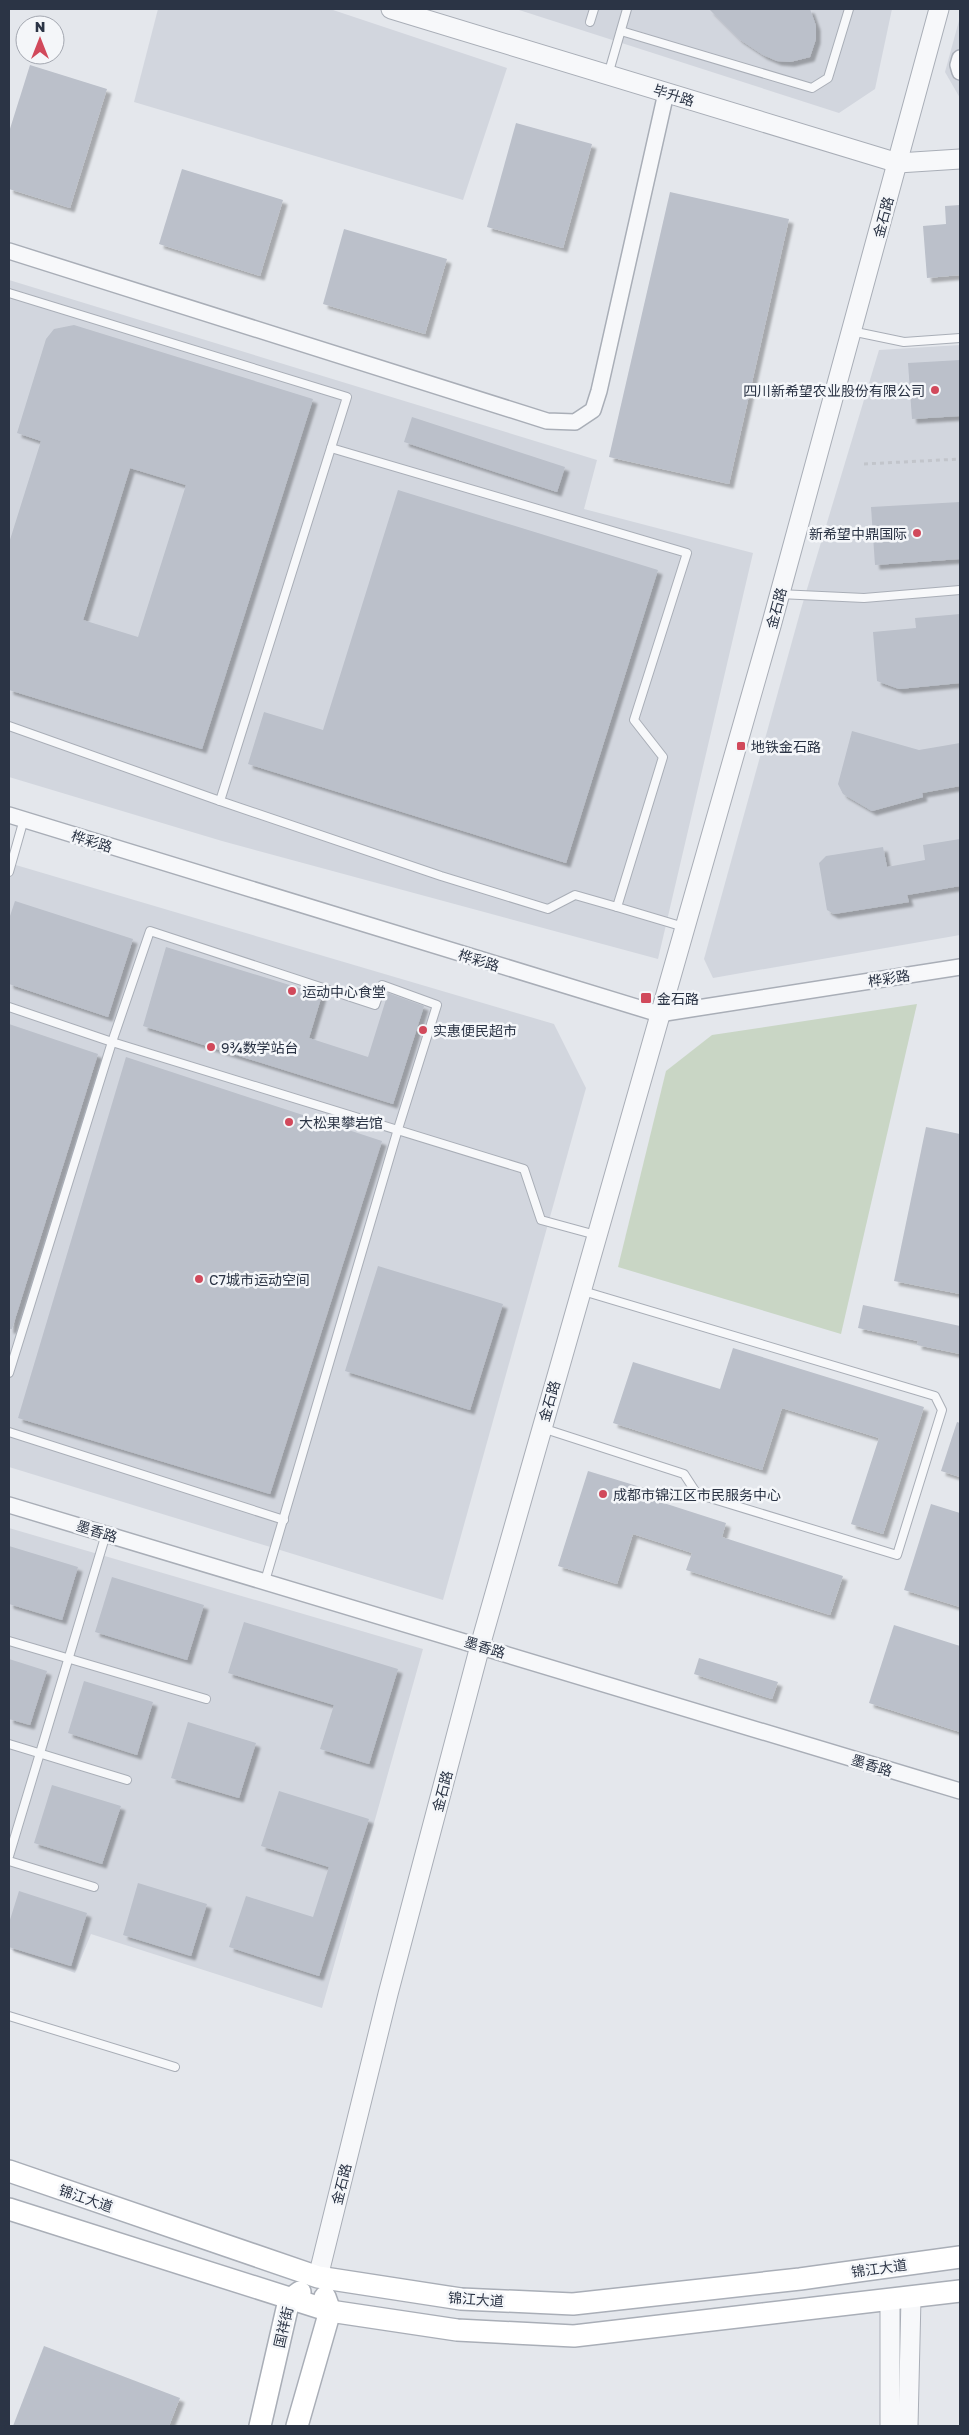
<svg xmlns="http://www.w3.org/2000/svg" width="969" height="2435" viewBox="0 0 969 2435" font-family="'Golos Text','Noto Sans SC',sans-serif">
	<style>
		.built { fill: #d2d6de }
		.green { fill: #c9d6c5 }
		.building { fill: #bbc0ca; fill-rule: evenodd; filter: url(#shadow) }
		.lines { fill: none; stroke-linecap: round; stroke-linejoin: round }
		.service-casing { stroke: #a9aeb7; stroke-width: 10 }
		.minor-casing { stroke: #a9aeb7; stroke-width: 18 }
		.tertiary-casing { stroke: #a9aeb7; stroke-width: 21 }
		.secondary-casing { stroke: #a9aeb7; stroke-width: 24 }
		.path { stroke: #c2c5cb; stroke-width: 3; stroke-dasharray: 4 4; stroke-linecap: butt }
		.service { stroke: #f7f8fa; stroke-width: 8 }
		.minor { stroke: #f7f8fa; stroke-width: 15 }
		.tertiary { stroke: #f7f8fa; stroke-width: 19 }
		.secondary { stroke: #fff; stroke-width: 21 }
		.poi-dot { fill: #d1495b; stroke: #f4f6f9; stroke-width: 2 }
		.labels { text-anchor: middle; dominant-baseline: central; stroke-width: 5; stroke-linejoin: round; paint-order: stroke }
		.street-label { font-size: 14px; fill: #2b3445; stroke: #f4f6f9 }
		.poi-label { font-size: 14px; fill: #2b3445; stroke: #f4f6f9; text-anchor: start }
	</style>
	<defs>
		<filter id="shadow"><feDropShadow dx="4.5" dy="4.5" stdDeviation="1" flood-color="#0004"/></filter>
	</defs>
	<rect width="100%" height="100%" fill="#e4e7ec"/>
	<g class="built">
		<polygon points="158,9 330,9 507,68 463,200 134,102"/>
		<polygon points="516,9 892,9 875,89 839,113"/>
		<polygon points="960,17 960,98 945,72"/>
		<polygon points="9,280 597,460 584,509 753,553 658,959 222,841 9,777"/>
		<polygon points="960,345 960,935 713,978 704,959 801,609 879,350"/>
		<polygon points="9,863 554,1024 586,1088 443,1600 9,1467"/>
		<polygon points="9,1528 423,1649 322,2008 91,1934 75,1973 9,1949"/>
	</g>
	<polygon class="green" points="917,1004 841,1334 618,1267 666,1071 712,1035"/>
	<g class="building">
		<polygon points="709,9 810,9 816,26 816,39 810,57 790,62 777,61 763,55 739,39"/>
		<polygon points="30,65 107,89 70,208 9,189 9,132"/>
		<polygon points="516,123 592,144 563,248 487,227"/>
		<polygon points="182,169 283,200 260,276 159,244"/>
		<polygon points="670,192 789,219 729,484 609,457"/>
		<polygon points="960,205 960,275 927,278 923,226 946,224 945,206"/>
		<polygon points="344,229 447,259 425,334 323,304"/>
		<path d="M74 325 313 399 202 749 9 690V543L41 441 17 433 46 339 54 329ZM130 468 186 485 138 637 83 620Z"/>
		<polygon points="960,360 960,416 912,419 908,363"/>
		<polygon points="412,417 565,467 557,492 404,442"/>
		<polygon points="398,490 658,570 566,863 248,764 264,712 323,730"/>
		<polygon points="960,502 960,559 875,565 871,507"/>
		<polygon points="960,614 960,683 899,689 877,681 873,632 916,628 915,618"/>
		<polygon points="852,731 919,750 960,743 960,786 922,793 923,797 872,811 843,794 838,784"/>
		<polygon points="960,839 960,886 907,895 909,902 834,914 827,910 819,863 826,856 883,847 887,867 925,860 923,845"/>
		<polygon points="15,901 133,939 108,1017 9,984 9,919"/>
		<polygon points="166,947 322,995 309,1038 368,1057 388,993 424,1006 393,1104 143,1026"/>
		<polygon points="9,1024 98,1054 12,1329 9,1329"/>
		<polygon points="126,1057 382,1141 270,1494 18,1418"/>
		<polygon points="926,1127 960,1134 960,1294 894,1281"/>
		<polygon points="378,1266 503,1304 470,1410 345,1371"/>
		<polygon points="863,1305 960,1326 960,1354 917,1345 918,1341 858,1328"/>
		<polygon points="733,1348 924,1407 883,1534 851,1524 879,1438 782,1408 762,1470 613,1423 633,1362 720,1389"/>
		<polygon points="957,1422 960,1423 960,1477 941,1471"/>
		<polygon points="588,1471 647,1489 645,1497 726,1523 722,1537 843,1576 830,1615 686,1570 692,1553 633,1534 617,1584 558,1566"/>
		<polygon points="931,1504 960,1513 960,1607 904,1590"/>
		<polygon points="9,1546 78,1567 62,1620 9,1604"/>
		<polygon points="112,1577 204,1605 187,1660 95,1632"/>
		<polygon points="244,1622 398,1669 369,1764 320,1749 334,1705 228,1673"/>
		<polygon points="894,1625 960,1646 960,1732 869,1703"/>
		<polygon points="699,1658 778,1682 772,1699 694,1674"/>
		<polygon points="9,1659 47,1671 30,1725 9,1719"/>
		<polygon points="84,1681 153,1702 137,1755 68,1733"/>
		<polygon points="188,1722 256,1743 239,1798 171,1778"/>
		<polygon points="52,1785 121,1806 102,1864 34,1843"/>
		<polygon points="279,1791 369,1819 319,1976 229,1947 246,1896 313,1917 329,1867 261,1846"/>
		<polygon points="138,1883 207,1904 191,1956 123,1935"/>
		<polygon points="19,1891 87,1913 71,1966 9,1947 9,1923"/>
		<polygon points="44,2346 180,2398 169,2426 13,2426"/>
	</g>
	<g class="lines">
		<g class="service-casing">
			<g id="service">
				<polyline points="590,22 594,9"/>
				<polyline points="621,31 812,88 828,78 849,9"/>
				<polyline points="608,75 627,9"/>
				<polyline points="9,293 347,397 220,801 9,726"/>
				<polyline points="851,331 904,342 960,338"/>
				<polyline points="779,594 864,598 960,590"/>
				<polyline points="220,801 441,876 548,909 575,895 617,907 663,757 634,720 687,553 331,448"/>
				<polyline points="9,872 24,819"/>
				<polyline points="617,907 684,927"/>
				<polyline points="9,1007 112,1042 524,1169 541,1220 596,1235"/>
				<polyline points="9,1373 112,1042 150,931 375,1005 382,985 437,1005 398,1129 265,1581"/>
				<polyline points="542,1428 684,1474 697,1494 897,1555 942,1410 935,1396 583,1291"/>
				<polyline points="9,1432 284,1520"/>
				<polyline points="9,1641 206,1699"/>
				<polyline points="9,1744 127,1780"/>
				<polyline points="9,1856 106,1534"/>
				<polyline points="9,1861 94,1887"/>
				<polyline points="9,2016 175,2067"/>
			</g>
		</g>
		<g class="minor-casing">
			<g id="minor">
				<polyline points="960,58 958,65 960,72"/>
				<polyline points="9,251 547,421 575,422 593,410 599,391 666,93"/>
				<polyline points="9,815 659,1014 960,967"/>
				<polyline points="9,1505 960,1791"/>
			</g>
		</g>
		<g class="tertiary-casing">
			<g id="tertiary">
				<polyline points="391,9 898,163 960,159"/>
				<polyline points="318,2277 388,1994 480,1646 771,626 939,9"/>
				<polyline points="890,2426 890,2300"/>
				<polyline points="908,2426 911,2298"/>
			</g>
		</g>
		<g class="secondary-casing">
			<g id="secondary">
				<polyline points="9,2171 318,2277 461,2299 573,2304 800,2279 960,2257"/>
				<polyline points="9,2209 330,2311 457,2330 574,2336 960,2291"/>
				<polyline points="260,2426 289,2300 300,2292"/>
				<polyline points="297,2426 330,2311 325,2297"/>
			</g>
		</g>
		<polyline class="path" points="864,464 960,459"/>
		<use href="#service" class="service"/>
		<use href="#minor" class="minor"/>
		<use href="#tertiary" class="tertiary"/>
		<use href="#secondary" class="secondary"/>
	</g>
	<g class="poi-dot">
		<circle cx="935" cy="390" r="5"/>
		<circle cx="917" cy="533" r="5"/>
		<rect x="736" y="741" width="10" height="10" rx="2.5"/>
		<circle cx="292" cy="991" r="5"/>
		<rect x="640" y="992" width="12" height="12" rx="2.5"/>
		<circle cx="423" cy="1030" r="5"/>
		<circle cx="211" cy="1047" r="5"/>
		<circle cx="289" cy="1122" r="5"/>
		<circle cx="199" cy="1279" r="5"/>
		<circle cx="603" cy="1494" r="5"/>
	</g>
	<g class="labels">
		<g class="street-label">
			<text transform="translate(674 95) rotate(17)">毕升路</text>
			<text transform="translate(883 217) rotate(-75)">金石路</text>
			<text transform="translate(776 608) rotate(-75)">金石路</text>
			<text transform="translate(92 841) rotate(17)">桦彩路</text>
			<text transform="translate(479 960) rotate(17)">桦彩路</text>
			<text transform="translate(889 978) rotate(-9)">桦彩路</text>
			<text transform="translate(549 1401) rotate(-74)">金石路</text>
			<text transform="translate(97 1531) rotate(17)">墨香路</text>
			<text transform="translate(485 1647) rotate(17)">墨香路</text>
			<text transform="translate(872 1765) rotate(17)">墨香路</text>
			<text transform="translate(442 1791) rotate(-75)">金石路</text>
			<text transform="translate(341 2184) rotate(-76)">金石路</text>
			<text transform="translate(86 2198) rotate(19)">锦江大道</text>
			<text transform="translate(879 2268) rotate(-8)">锦江大道</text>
			<text transform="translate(476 2299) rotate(4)">锦江大道</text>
			<text transform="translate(283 2327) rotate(-77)">国祥街</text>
		</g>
		<g class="poi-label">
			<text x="925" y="390" text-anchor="end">四川新希望农业股份有限公司</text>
			<text x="907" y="533" text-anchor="end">新希望中鼎国际</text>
			<text x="751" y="746">地铁金石路</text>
			<text x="302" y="991">运动中心食堂</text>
			<text x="657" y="998">金石路</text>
			<text x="433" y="1030">实惠便民超市</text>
			<text x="221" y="1047">9¾数学站台</text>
			<text x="299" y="1122">大松果攀岩馆</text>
			<text x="209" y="1279">C7城市运动空间</text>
			<text x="613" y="1494">成都市锦江区市民服务中心</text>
		</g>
	</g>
	<rect width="969" height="2435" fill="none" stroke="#2b3445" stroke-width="20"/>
	<g transform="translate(40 40)"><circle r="24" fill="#f4f6f9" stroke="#a4a8b1"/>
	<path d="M0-4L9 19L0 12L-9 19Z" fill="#d1495b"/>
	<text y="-8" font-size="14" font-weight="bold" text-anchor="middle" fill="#2b3445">N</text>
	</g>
</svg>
